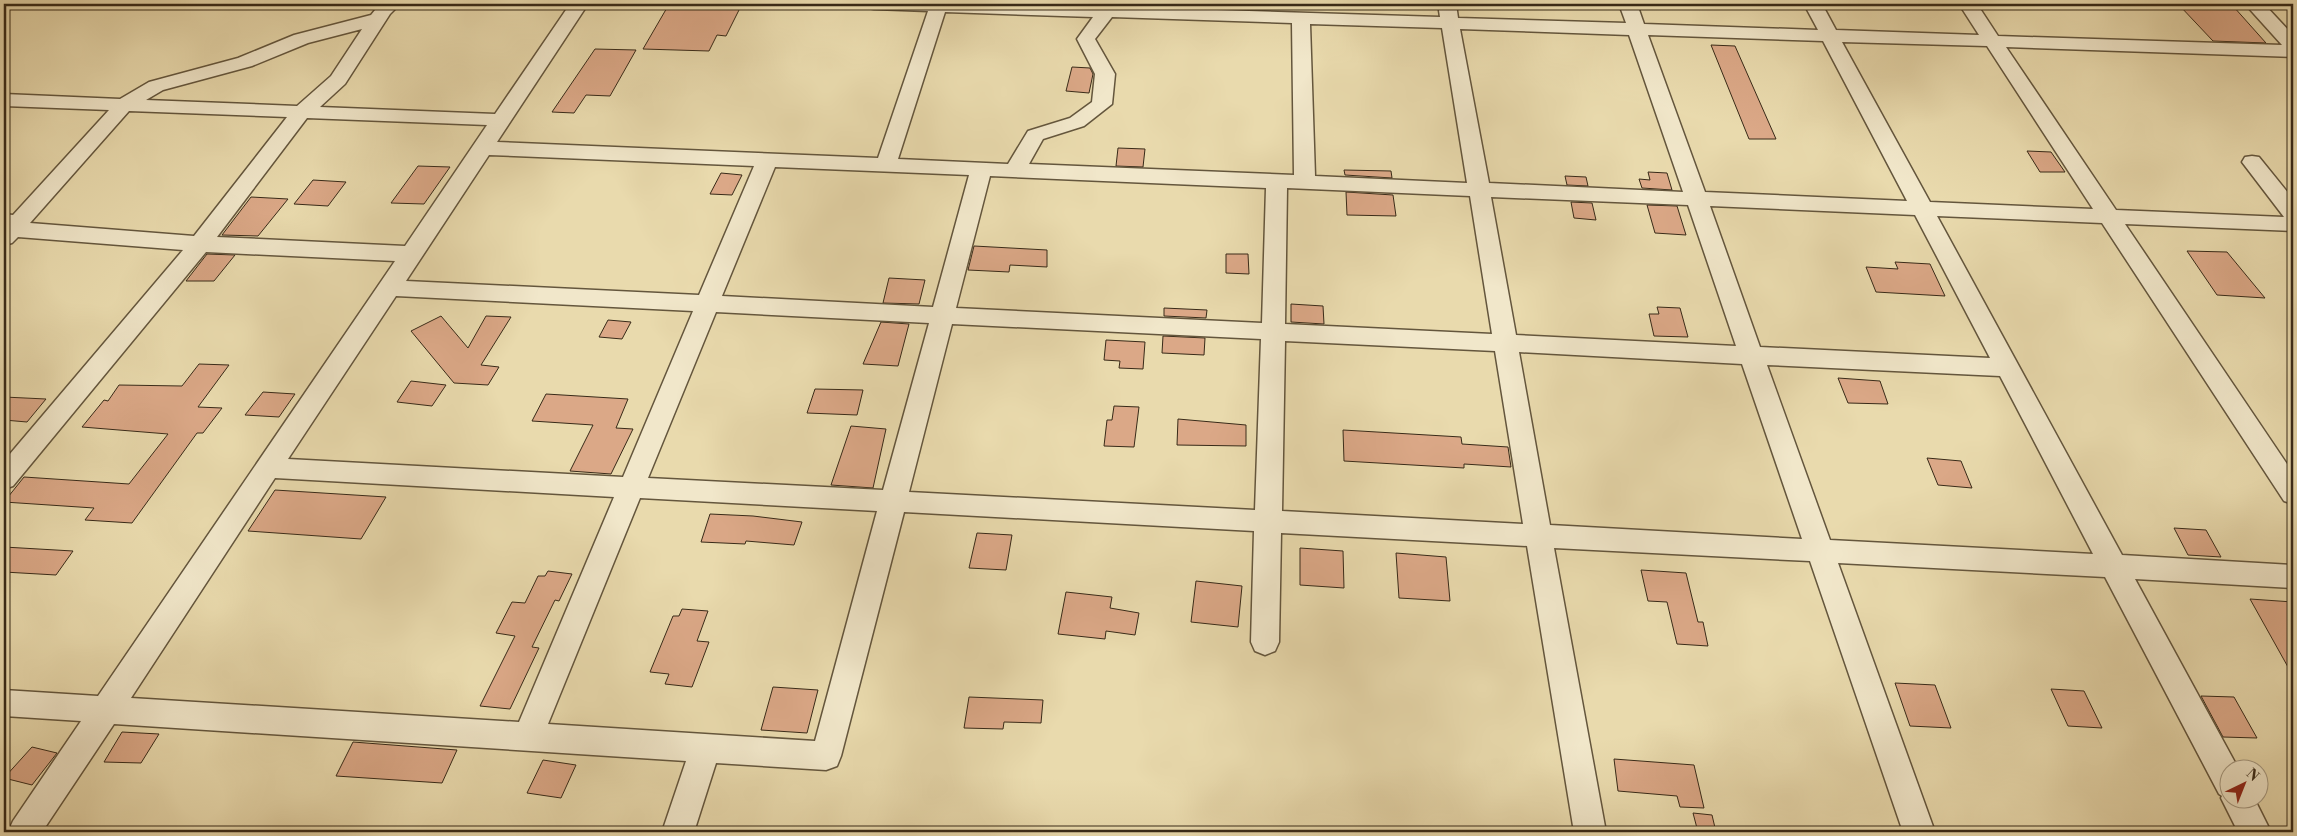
<svg xmlns="http://www.w3.org/2000/svg" width="2297" height="836" viewBox="0 0 2297 836" font-family="'Libre Bodoni',serif">
	<style>
		.building { fill: #dba887; stroke: #382a18 }
		.lines { fill: none; stroke-linecap: round; stroke-linejoin: round }
		.minor-casing { stroke: #64563d; stroke-width: 3 }
		.minor { fill: #f1e7ca; fill-rule: evenodd }
	</style>
	<rect width="100%" height="100%" fill="#e9daad"/>
	<filter id="stains"><feTurbulence type="fractalNoise" baseFrequency=".004" numOctaves="4"/><feColorMatrix values="0 0 0 0 .2 0 0 0 0 .09 0 0 0 0 .02 0 0 0 .5 -.17"/></filter>
	<radialGradient id="worn" r=".72"><stop offset=".6" stop-color="#630" stop-opacity="0"/><stop offset="1" stop-color="#630" stop-opacity=".3"/></radialGradient>
	<g class="building">
		<polygon points="2179,5 2233,6 2266,43 2213,41"/>
		<polygon points="668,6 720,8 740,8 726,36 717,35 709,51 643,49"/>
		<polygon points="1711,45 1735,46 1776,139 1749,139"/>
		<polygon points="595,49 636,50 610,96 586,95 574,113 552,112"/>
		<polygon points="1072,67 1090,68 1093,74 1089,93 1066,91"/>
		<polygon points="1118,148 1145,149 1143,167 1116,166"/>
		<polygon points="2027,151 2051,152 2065,172 2040,172"/>
		<polygon points="418,166 450,167 424,204 391,203"/>
		<polygon points="1344,170 1391,171 1392,178 1345,175"/>
		<polygon points="1648,172 1667,173 1672,190 1642,188 1639,179 1650,180"/>
		<polygon points="721,173 742,175 732,195 710,194"/>
		<polygon points="1565,176 1586,177 1588,186 1567,185"/>
		<polygon points="313,180 346,182 328,206 294,204"/>
		<polygon points="1346,192 1393,195 1396,216 1347,215"/>
		<polygon points="251,197 288,199 258,236 222,235"/>
		<polygon points="1571,202 1592,203 1596,220 1574,218"/>
		<polygon points="1647,205 1677,206 1686,235 1655,233"/>
		<polygon points="974,246 1047,250 1047,267 1010,265 1009,272 968,270"/>
		<polygon points="2187,251 2227,252 2265,298 2217,295"/>
		<polygon points="207,254 235,255 214,281 186,281"/>
		<polygon points="1226,254 1248,254 1249,274 1226,273"/>
		<polygon points="1895,262 1930,264 1945,296 1876,292 1866,267 1898,269"/>
		<polygon points="889,278 925,280 919,304 883,303"/>
		<polygon points="1291,304 1323,306 1324,324 1291,322"/>
		<polygon points="1657,307 1680,308 1688,337 1654,336 1649,314 1659,314"/>
		<polygon points="1164,308 1207,310 1206,318 1164,316"/>
		<polygon points="441,316 468,348 486,316 511,317 481,365 499,367 488,385 454,383 411,331"/>
		<polygon points="608,320 631,322 622,339 599,337"/>
		<polygon points="881,322 909,324 898,366 863,364"/>
		<polygon points="1163,336 1205,338 1204,355 1162,353"/>
		<polygon points="1106,340 1145,342 1143,369 1119,368 1120,361 1104,360"/>
		<polygon points="199,364 229,365 198,407 222,408 203,433 197,433 132,523 85,520 94,508 4,502 24,477 129,484 168,434 82,427 104,400 108,401 119,385 182,386"/>
		<polygon points="1838,378 1880,381 1888,404 1848,403"/>
		<polygon points="411,381 446,385 432,406 397,402"/>
		<polygon points="815,389 863,390 857,415 807,413"/>
		<polygon points="263,392 295,394 279,417 245,415"/>
		<polygon points="546,394 628,399 616,428 633,429 611,474 570,471 593,425 532,421"/>
		<polygon points="4,397 46,399 27,422 4,420"/>
		<polygon points="1114,406 1139,407 1134,447 1104,446 1107,420 1112,420"/>
		<polygon points="1178,419 1246,425 1246,446 1177,445"/>
		<polygon points="851,426 886,429 873,488 831,485"/>
		<polygon points="1343,430 1461,437 1462,444 1508,447 1511,467 1464,464 1464,468 1344,461"/>
		<polygon points="1927,458 1961,461 1972,488 1938,485"/>
		<polygon points="275,490 386,497 361,539 248,531"/>
		<polygon points="710,514 753,516 802,522 794,545 746,541 745,544 701,542"/>
		<polygon points="2174,528 2206,530 2221,557 2188,555"/>
		<polygon points="977,533 1012,535 1006,570 969,568"/>
		<polygon points="4,547 73,551 56,575 4,572"/>
		<polygon points="1300,548 1343,551 1344,588 1300,585"/>
		<polygon points="1396,553 1446,557 1450,601 1399,598"/>
		<polygon points="1641,570 1686,573 1698,622 1703,622 1708,646 1677,644 1667,602 1648,601"/>
		<polygon points="548,571 572,574 559,601 555,600 532,647 539,648 510,709 480,706 515,636 496,633 512,602 525,603 538,576 545,576"/>
		<polygon points="1196,581 1242,586 1238,627 1191,622"/>
		<polygon points="1066,592 1112,597 1110,608 1139,613 1135,635 1106,631 1105,639 1058,634"/>
		<polygon points="2250,599 2293,602 2293,676"/>
		<polygon points="682,609 708,611 697,641 709,642 692,687 665,684 669,674 650,672 673,616 679,616"/>
		<polygon points="1895,683 1935,685 1951,728 1910,726"/>
		<polygon points="773,687 818,690 807,733 761,730"/>
		<polygon points="2051,689 2084,691 2102,728 2068,726"/>
		<polygon points="2201,696 2234,697 2257,738 2223,737"/>
		<polygon points="969,697 1043,700 1041,723 1004,722 1003,729 964,728"/>
		<polygon points="122,732 159,734 141,763 104,762"/>
		<polygon points="353,742 457,750 442,783 336,776"/>
		<polygon points="32,747 57,753 32,785 4,778"/>
		<polygon points="1614,759 1694,765 1704,808 1680,807 1677,796 1618,791"/>
		<polygon points="543,760 576,765 561,798 527,793"/>
		<polygon points="1693,813 1712,815 1716,832 1698,832"/>
	</g>
	<g class="lines">
		<g class="minor-casing">
			<path id="minor" d="M380 4H400L390 14 345 84 320 107 495 114 570 4H588L497 142 878 158 928 11 874 9 868 8 865 4H1030L1102 6 1105 4H1125L1123 7 1440 17 1438 4H1456L1458 18 1626 23 1619 4H1637L1644 24 1818 30 1804 4H1822L1836 30 1979 35 1959 4H1977L1998 36 2282 45 2245 4H2264L2293 35V57L2006 47 2116 210 2284 217 2242 162 2245 157 2252 156 2259 157 2293 199V231L2125 224 2293 473V504L2284 501 2102 223 1937 216 2122 555 2293 565V588L2135 579 2238 768H2230V798H2254L2271 832H2238L2221 798 2222 796 2219 794 2105 577 1838 563 1935 832H1903L1810 561 1554 548 1606 832H1574L1527 546 1281 533 1279 642 1275 651 1265 655 1255 651 1251 642 1254 531 904 512 841 756 837 766 826 770 716 763 694 832H662L686 761 114 724 42 832H8L13 821 81 721 4 716V690L98 696 395 261 206 252 13 486 4 489V461L183 250 18 237 12 243 4 245V214L13 215 109 110 4 106V94L120 99 149 82 238 58 294 35 371 15ZM945 12 1093 17 1077 39 1095 74 1092 102 1070 118 1028 131 1008 164 898 159ZM1112 17 1292 23 1294 175 1029 164 1043 139 1084 126 1112 104 1115 74 1095 39ZM1310 24 1442 28 1467 183 1315 176ZM362 29 331 76 297 106 146 100 163 90 252 66 308 43ZM1460 29 1629 35 1683 192 1489 183ZM1648 35 1823 41 1907 201 1705 192ZM1842 42 1987 46 2093 209 1930 202ZM129 111 287 117 194 236 30 223ZM307 118 487 125 405 246 217 237ZM489 155 754 166 699 295 406 281ZM775 167 969 175 933 307 722 296ZM990 176 1266 188 1262 323 956 308ZM1287 188 1470 196 1492 334 1285 324ZM1491 197 1688 205 1736 346 1516 335ZM1710 206 1915 215 1990 358 1760 347ZM396 296 693 311 623 477 288 459ZM716 312 929 323 883 490 648 478ZM952 324 1261 339 1255 510 909 492ZM1285 341 1495 351 1523 524 1282 511ZM1519 352 1742 364 1802 539 1550 525ZM1767 365 2000 376 2093 554 1830 540ZM275 478 614 497 519 722 131 698ZM640 498 877 511 815 741 548 724Z"/>
		</g>
		<use href="#minor" class="minor"/>
	</g>
	<rect width="2297" height="836" fill="none" stroke="#e9daad" stroke-width="20"/>
	<rect x="5" y="5" width="2287" height="826" fill="none" stroke="#382a18" stroke-width="2.5"/>
	<rect x="10" y="10" width="2277" height="816" fill="none" stroke="#382a18"/>
	<g transform="translate(2244 784) rotate(43)"><circle r="24" fill="#f1e7ca" stroke="#a79b83"/>
	<path d="M0-4L9 19L0 12L-9 19Z" fill="#8f2418"/>
	<text y="-8" font-size="14" font-weight="bold" text-anchor="middle" fill="#382a18">N</text>
	</g>
	<rect width="100%" height="100%" filter="url(#stains)"/>
	<rect width="100%" height="100%" fill="url(#worn)"/>
</svg>
